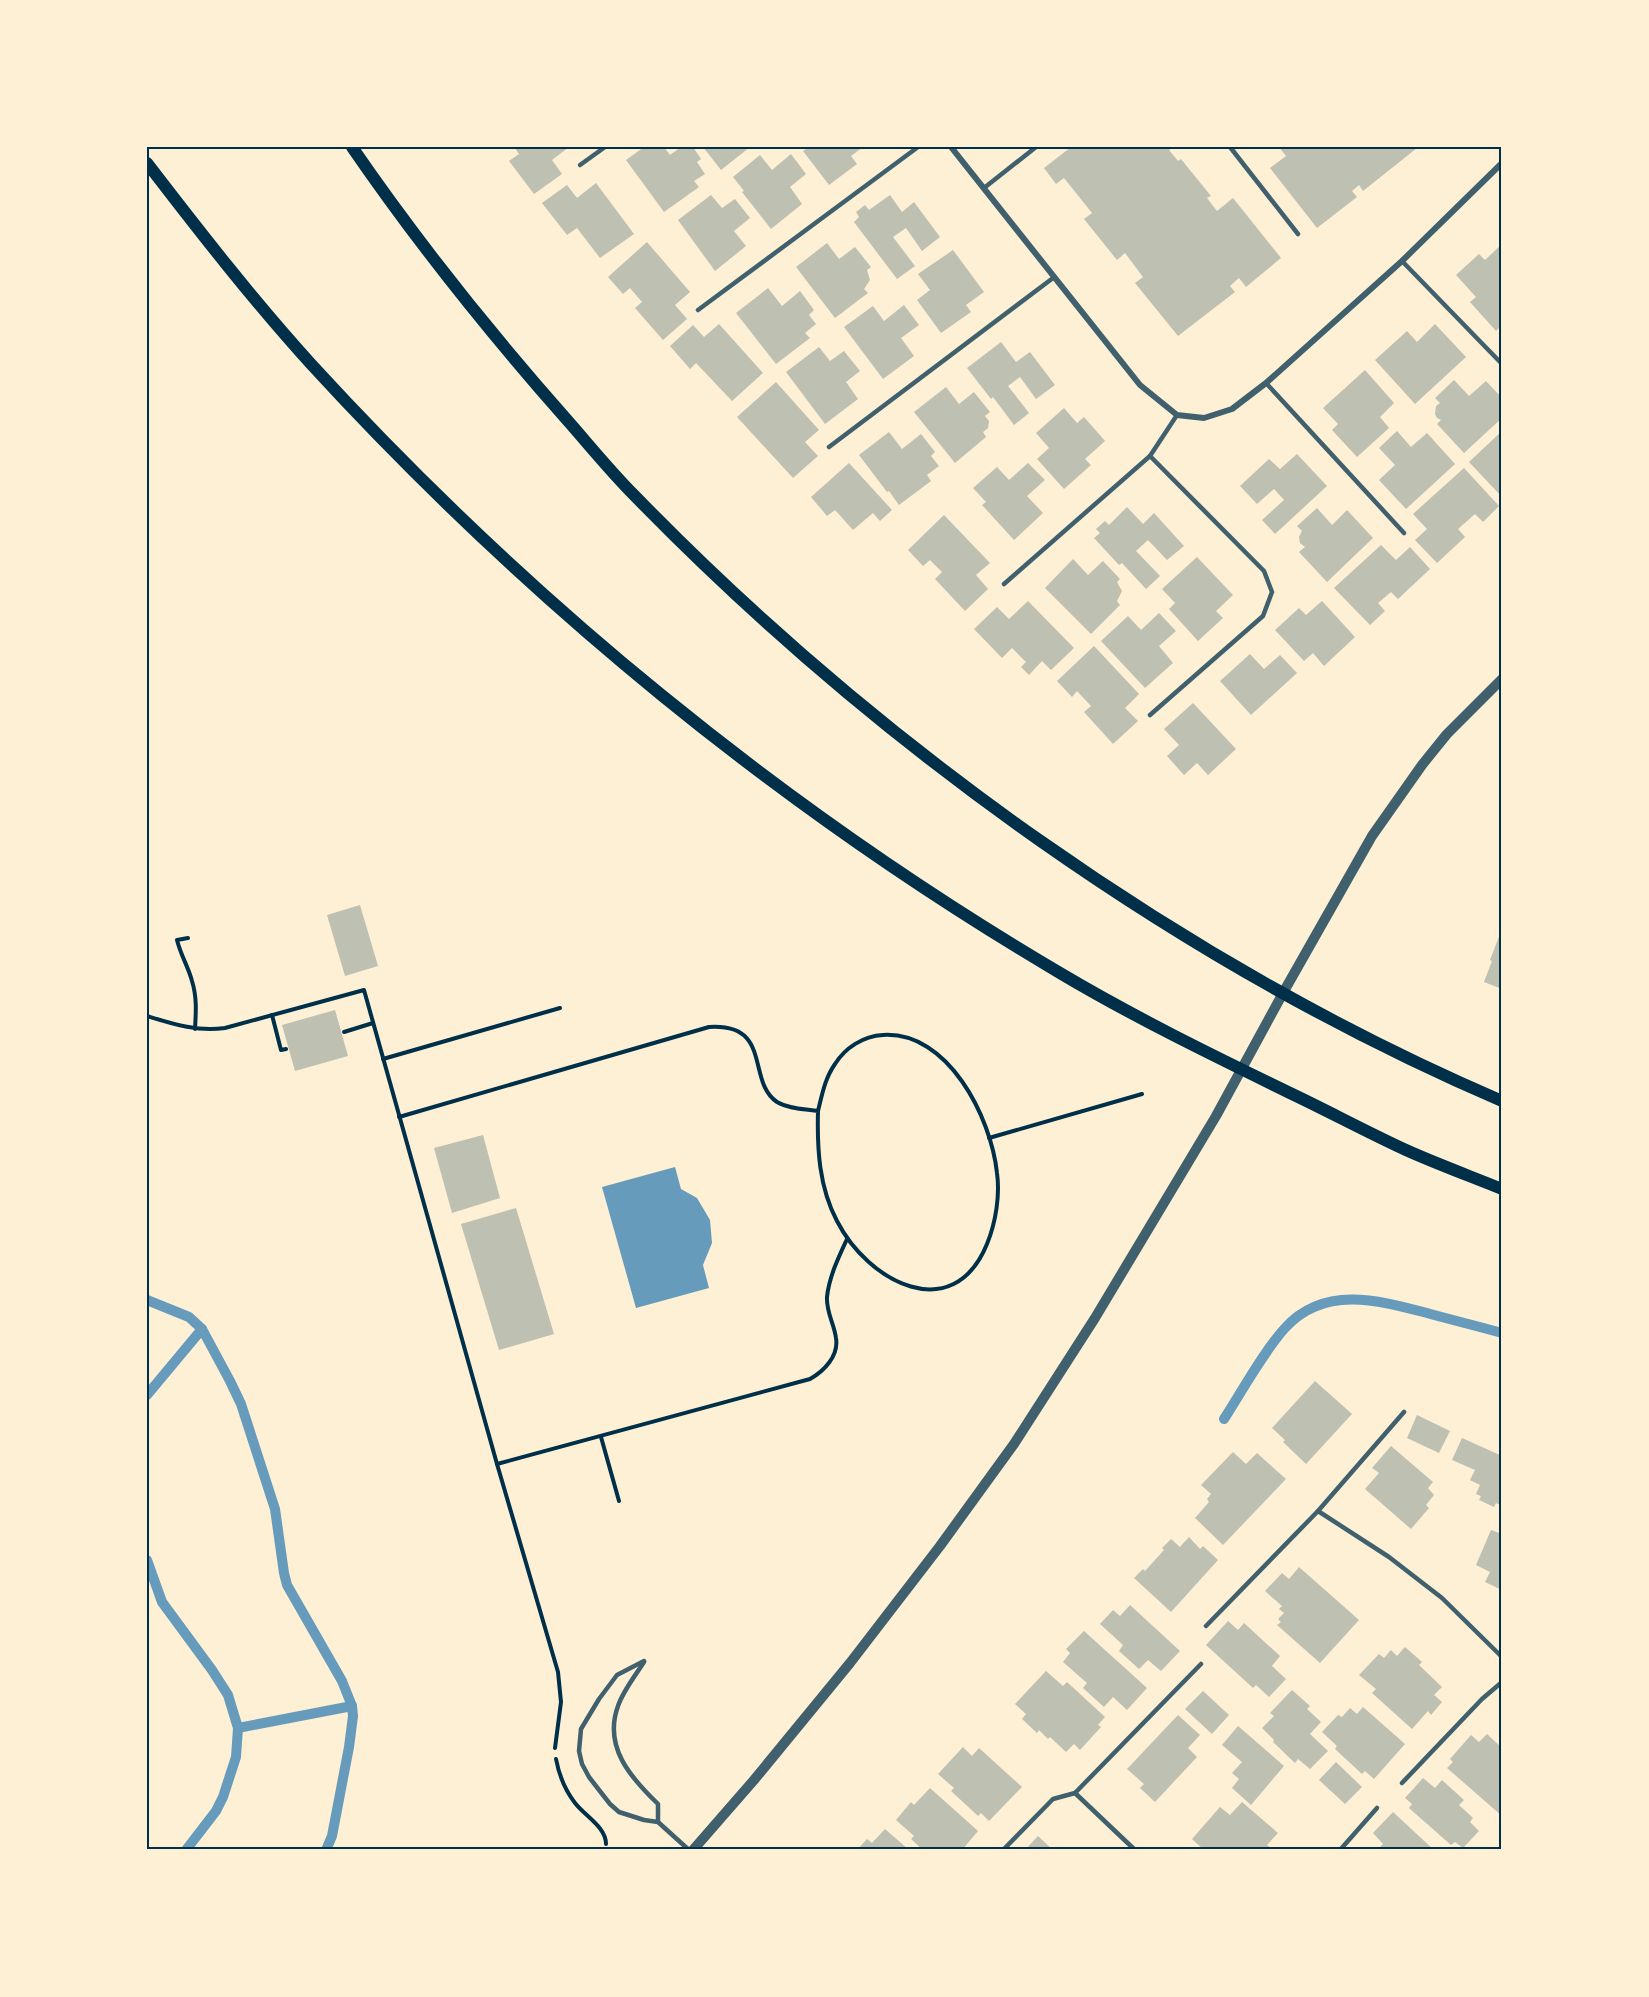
<svg xmlns="http://www.w3.org/2000/svg" width="1649" height="1997" viewBox="0 0 1649 1997" font-family="'Public Sans',sans-serif">
	<style>
		.water { fill: #669bbc }
		.lines { fill: none; stroke-linecap: round; stroke-linejoin: round }
		.stream { stroke: #669bbc; stroke-width: 10 }
		.building { fill: #bec0b2 }
		.path { stroke: #003049; stroke-width: 4 }
		.service { stroke: #3f606c; stroke-width: 4.5 }
		.minor { stroke: #3f606c; stroke-width: 6 }
		.tertiary { stroke: #3f606c; stroke-width: 10 }
		.secondary { stroke: #003049; stroke-width: 12 }
		.neatline { fill: none; stroke: #003049; stroke-width: 2 }
	</style>
	<rect width="100%" height="100%" fill="#fdf0d5"/>
	<polygon class="water" points="675,1167 681,1189 697,1198 710,1220 712,1243 703,1265 709,1288 636,1308 602,1187"/>
	<g class="lines">
		<g class="stream">
			<polyline points="147,1300 189,1317 202,1329 230,1381 241,1404 275,1509 284,1573 287,1585 342,1681 352,1706 353,1716 349,1747 332,1836 326,1850"/>
			<polyline points="147,1395 202,1329"/>
			<path d="M1224 1419C1242 1391 1264 1351 1285 1328 1324 1285 1378 1300 1427 1313 1452 1320 1477 1326 1502 1333"/>
			<polyline points="147,1560 162,1602 212,1670 228,1695 238,1728 236,1757 223,1797 216,1811 186,1850"/>
			<polyline points="238,1728 352,1706"/>
		</g>
	</g>
	<g class="building">
		<polygon points="514,147 569,147 552,160 562,174 534,194 509,161 519,154"/>
		<polygon points="644,147 664,147 670,155 681,147 693,147 701,159 697,162 705,174 694,181 699,187 664,212 626,160"/>
		<polygon points="703,147 750,147 721,170"/>
		<polygon points="809,147 863,147 851,156 857,164 829,185 803,151"/>
		<polygon points="1071,147 1173,147 1169,150 1178,161 1181,159 1211,196 1207,198 1217,211 1233,198 1281,258 1246,287 1239,278 1230,286 1235,292 1178,336 1135,283 1143,277 1125,253 1117,260 1084,219 1092,213 1064,178 1056,184 1044,168"/>
		<polygon points="1279,147 1416,147 1417,148 1363,191 1359,185 1352,191 1357,197 1317,228 1270,168 1286,156"/>
		<polygon points="791,154 806,174 790,187 802,204 771,229 742,192 744,191 733,177 760,155 772,170"/>
		<polygon points="596,183 634,234 600,258 577,228 567,235 542,203 567,185 577,198"/>
		<polygon points="711,195 722,208 735,199 750,218 734,231 746,246 715,271 678,220"/>
		<polygon points="890,195 902,212 914,202 940,237 922,251 906,228 893,237 915,266 897,279 854,222 859,217 856,212 865,205 869,210"/>
		<polygon points="647,242 690,292 675,305 687,319 663,340 635,308 642,302 630,288 623,294 608,277"/>
		<polygon points="827,243 839,259 855,247 871,267 867,270 870,280 864,289 868,293 835,318 796,267"/>
		<polygon points="1502,244 1502,325 1496,331 1470,302 1476,297 1456,275 1479,254 1485,260"/>
		<polygon points="953,250 984,292 966,305 971,312 941,333 917,300 930,290 918,274"/>
		<polygon points="768,288 782,306 800,291 814,310 809,315 816,324 805,333 810,338 776,364 736,313"/>
		<polygon points="904,305 919,325 901,338 914,356 883,379 844,327 873,306 884,321"/>
		<polygon points="719,324 763,373 732,401 696,363 690,369 670,346 693,325 704,337"/>
		<polygon points="1435,324 1466,357 1415,404 1375,360 1407,331 1417,342"/>
		<polygon points="1001,342 1016,362 1030,352 1055,385 1036,399 1020,377 1008,386 1029,413 1014,425 993,397 991,399 967,368"/>
		<polygon points="819,347 830,361 844,351 860,371 846,382 858,399 825,424 786,372"/>
		<polygon points="1365,370 1394,403 1380,417 1389,428 1357,457 1332,430 1338,424 1323,408"/>
		<polygon points="1454,380 1469,396 1486,381 1502,398 1502,418 1464,453 1437,424 1441,420 1437,418 1435,414 1436,406 1440,403 1435,398"/>
		<polygon points="776,382 819,430 805,442 818,456 793,478 737,417"/>
		<polygon points="946,387 959,404 974,392 990,412 985,416 989,421 988,428 983,432 986,437 955,463 914,412"/>
		<polygon points="1064,408 1077,423 1084,417 1105,441 1085,459 1091,465 1064,489 1037,459 1049,448 1036,433"/>
		<polygon points="1397,431 1411,447 1427,433 1455,464 1406,509 1379,480 1395,465 1379,448"/>
		<polygon points="1502,431 1502,497 1469,462"/>
		<polygon points="889,432 902,449 921,434 935,452 931,456 939,466 927,475 931,481 899,505 889,491 887,492 859,455"/>
		<polygon points="1297,454 1327,486 1275,534 1262,520 1284,500 1274,489 1257,504 1240,486 1269,459 1280,469"/>
		<polygon points="849,463 892,510 880,521 873,513 853,530 835,510 827,516 811,497"/>
		<polygon points="1028,463 1045,480 1027,496 1043,513 1014,540 982,505 986,502 973,488 997,467 1009,480"/>
		<polygon points="1464,468 1499,506 1483,522 1475,514 1458,529 1465,537 1437,563 1415,540 1427,529 1413,514"/>
		<polygon points="1127,507 1143,524 1154,513 1184,546 1167,560 1148,540 1136,551 1160,576 1146,589 1122,563 1119,565 1094,538 1100,533 1096,529 1105,521 1109,525"/>
		<polygon points="1317,508 1332,525 1347,510 1373,538 1327,582 1299,552 1305,547 1300,543 1299,537 1302,531 1297,526"/>
		<polygon points="944,515 990,563 976,575 988,589 965,611 935,579 942,572 930,560 923,566 908,550"/>
		<polygon points="1381,545 1396,560 1410,547 1430,569 1398,599 1391,592 1378,603 1385,611 1370,625 1334,588"/>
		<polygon points="1197,557 1233,595 1216,611 1223,618 1198,641 1169,609 1175,603 1162,589"/>
		<polygon points="1073,559 1088,575 1103,561 1120,579 1117,582 1122,591 1117,601 1120,605 1091,634 1045,588"/>
		<polygon points="1028,601 1074,648 1051,670 1042,661 1029,675 1021,667 1026,662 1012,648 1002,658 974,629 997,607 1009,619"/>
		<polygon points="1322,601 1355,637 1324,666 1313,653 1304,661 1275,630 1299,608 1306,615"/>
		<polygon points="1159,613 1176,631 1159,646 1173,663 1145,688 1101,641 1128,616 1141,630"/>
		<polygon points="1094,646 1139,694 1125,708 1138,721 1113,744 1084,712 1091,706 1077,691 1072,697 1057,681"/>
		<polygon points="1250,654 1264,669 1280,655 1297,673 1251,715 1220,681"/>
		<polygon points="1193,703 1236,749 1208,775 1197,763 1184,775 1167,756 1179,745 1164,729"/>
		<polygon points="360,905 378,966 345,976 327,915"/>
		<polygon points="1500,934 1502,935 1502,989 1484,982 1492,961 1490,960"/>
		<polygon points="335,1010 348,1056 295,1071 282,1025"/>
		<polygon points="483,1135 500,1198 452,1213 434,1148"/>
		<polygon points="516,1208 554,1334 499,1350 461,1224"/>
		<polygon points="1315,1381 1352,1414 1306,1464 1283,1442 1285,1440 1272,1428"/>
		<polygon points="1417,1415 1450,1431 1439,1453 1407,1438"/>
		<polygon points="1462,1438 1502,1456 1502,1506 1496,1503 1494,1507 1479,1500 1481,1496 1476,1494 1480,1485 1470,1480 1475,1470 1452,1460"/>
		<polygon points="1391,1446 1433,1482 1428,1488 1434,1495 1426,1505 1429,1508 1411,1529 1365,1489 1379,1473 1372,1468"/>
		<polygon points="1233,1452 1246,1464 1257,1453 1286,1479 1223,1545 1195,1518 1209,1502 1207,1499 1211,1494 1201,1485"/>
		<polygon points="1491,1530 1502,1534 1502,1590 1485,1582 1490,1572 1476,1565"/>
		<polygon points="1189,1537 1200,1549 1203,1546 1218,1560 1171,1612 1134,1578 1143,1569 1145,1571 1164,1550 1162,1548 1171,1539 1180,1547"/>
		<polygon points="1299,1567 1359,1620 1320,1663 1277,1625 1281,1622 1278,1619 1284,1613 1279,1609 1282,1606 1265,1591 1282,1573 1289,1579"/>
		<polygon points="1130,1605 1180,1651 1161,1671 1148,1660 1139,1669 1119,1651 1123,1645 1100,1624 1113,1610 1120,1616"/>
		<polygon points="1228,1621 1238,1630 1244,1623 1280,1656 1272,1666 1286,1679 1269,1697 1256,1685 1253,1688 1206,1645"/>
		<polygon points="1084,1631 1147,1688 1127,1710 1113,1697 1104,1707 1083,1688 1087,1683 1063,1662 1070,1653 1066,1649"/>
		<polygon points="1405,1647 1422,1662 1419,1665 1442,1687 1434,1695 1442,1702 1431,1715 1428,1711 1412,1729 1372,1693 1376,1689 1359,1675 1379,1654 1384,1658 1391,1650 1397,1656"/>
		<polygon points="1046,1671 1063,1686 1067,1682 1105,1717 1098,1725 1101,1727 1080,1750 1074,1744 1066,1752 1050,1737 1048,1739 1039,1730 1037,1733 1022,1719 1026,1714 1015,1704"/>
		<polygon points="1292,1690 1310,1706 1307,1709 1321,1722 1310,1734 1328,1751 1310,1769 1298,1759 1295,1763 1273,1742 1274,1740 1262,1728 1274,1716 1270,1713"/>
		<polygon points="1203,1691 1229,1715 1212,1734 1185,1709"/>
		<polygon points="1363,1707 1405,1744 1374,1779 1365,1771 1362,1774 1335,1749 1337,1746 1322,1732 1338,1715 1342,1717 1350,1708 1357,1714"/>
		<polygon points="1178,1715 1200,1735 1188,1748 1197,1757 1155,1802 1140,1788 1144,1784 1127,1769"/>
		<polygon points="1238,1726 1284,1766 1251,1805 1232,1788 1239,1779 1232,1773 1242,1762 1222,1745"/>
		<polygon points="1487,1734 1502,1748 1502,1816 1447,1768 1453,1762 1450,1759 1471,1735 1479,1742"/>
		<polygon points="963,1747 972,1756 979,1748 1022,1787 989,1821 981,1813 978,1816 951,1791 954,1788 938,1774"/>
		<polygon points="1336,1762 1362,1787 1345,1804 1319,1780"/>
		<polygon points="1423,1778 1435,1788 1442,1780 1464,1800 1459,1805 1473,1818 1470,1822 1479,1831 1463,1848 1455,1842 1451,1845 1409,1808 1412,1804 1405,1798"/>
		<polygon points="930,1788 978,1831 962,1850 923,1850 911,1839 914,1836 896,1820 911,1802 914,1805"/>
		<polygon points="1242,1802 1278,1833 1267,1845 1271,1848 1270,1850 1204,1850 1192,1839 1220,1807 1230,1815"/>
		<polygon points="1393,1812 1434,1850 1377,1850 1383,1844 1373,1833"/>
		<polygon points="885,1829 909,1850 857,1850 867,1839 872,1843"/>
		<polygon points="1038,1836 1053,1850 1025,1850"/>
	</g>
	<g class="lines">
		<g class="path">
			<path d="M188 938 177 940C181 956 188 966 192 981 197 997 196 1012 195 1029"/>
			<polyline points="272,1015 281,1050 286,1049"/>
			<path d="M147 1016C173 1024 197 1032 225 1028L364 990 497 1464 558 1672 561 1702 555 1748"/>
			<polyline points="344,1032 373,1023"/>
			<polyline points="383,1059 560,1008"/>
			<path d="M399 1117 709 1027C773 1023 746 1081 777 1102 789 1109 805 1109 818 1111 822 1095 825 1078 835 1064 845 1048 863 1036 883 1035 948 1031 991 1117 997 1173 1000 1195 996 1222 987 1244 953 1327 868 1282 837 1221 819 1187 817 1149 818 1111"/>
			<polyline points="989,1138 1142,1094"/>
			<polyline points="601,1437 619,1501"/>
			<path d="M497 1464 810 1379C824 1371 839 1356 836 1338 834 1323 826 1312 827 1297 829 1277 839 1256 847 1239"/>
			<path d="M556 1759C559 1775 565 1790 575 1803 585 1816 606 1827 606 1844"/>
		</g>
		<g class="service">
			<polyline points="1230,147 1298,234"/>
			<polyline points="580,165 605,147"/>
			<polyline points="984,188 1036,147"/>
			<polyline points="1402,261 1502,364"/>
			<polyline points="698,310 918,147"/>
			<polyline points="1266,383 1404,533"/>
			<polyline points="829,447 1053,278"/>
			<polyline points="1150,456 1264,571 1272,592 1263,616 1150,715"/>
			<polyline points="1004,584 1150,456 1177,415"/>
			<polyline points="1318,1511 1389,1557 1442,1598 1502,1657"/>
			<polyline points="1206,1626 1318,1511 1404,1412"/>
			<polyline points="644,1661 617,1675 599,1699 581,1729 579,1751 582,1764 589,1777 610,1804 619,1812 644,1820 658,1822 689,1850"/>
			<path d="M644 1662C635 1676 623 1691 618 1706 603 1747 631 1778 658 1804V1822"/>
			<polyline points="1402,1783 1482,1699 1502,1682"/>
			<polyline points="1075,1793 1135,1850"/>
			<polyline points="1003,1850 1053,1799 1075,1793 1201,1664"/>
			<polyline points="1340,1850 1377,1808"/>
		</g>
		<polyline class="minor" points="951,147 1140,385 1177,415 1204,418 1232,409 1266,383 1402,261 1502,163"/>
		<polyline class="tertiary" points="693,1850 754,1780 850,1663 940,1546 1014,1444 1095,1318 1216,1116 1283,993 1372,836 1422,765 1447,734 1502,679"/>
		<g class="secondary">
			<path d="M352 147C418 243 491 334 568 421 590 446 611 472 634 495 876 744 1183 964 1502 1101"/>
			<path d="M147 163C200 232 253 300 311 364 529 602 782 809 1060 973 1134 1017 1212 1055 1290 1093 1328 1111 1367 1132 1406 1150 1437 1164 1470 1176 1502 1189"/>
		</g>
	</g>
	<rect width="1649" height="1997" fill="none" stroke="#fdf0d5" stroke-width="297"/>
	<rect x="148" y="148" width="1352" height="1700" class="neatline"/>
</svg>
